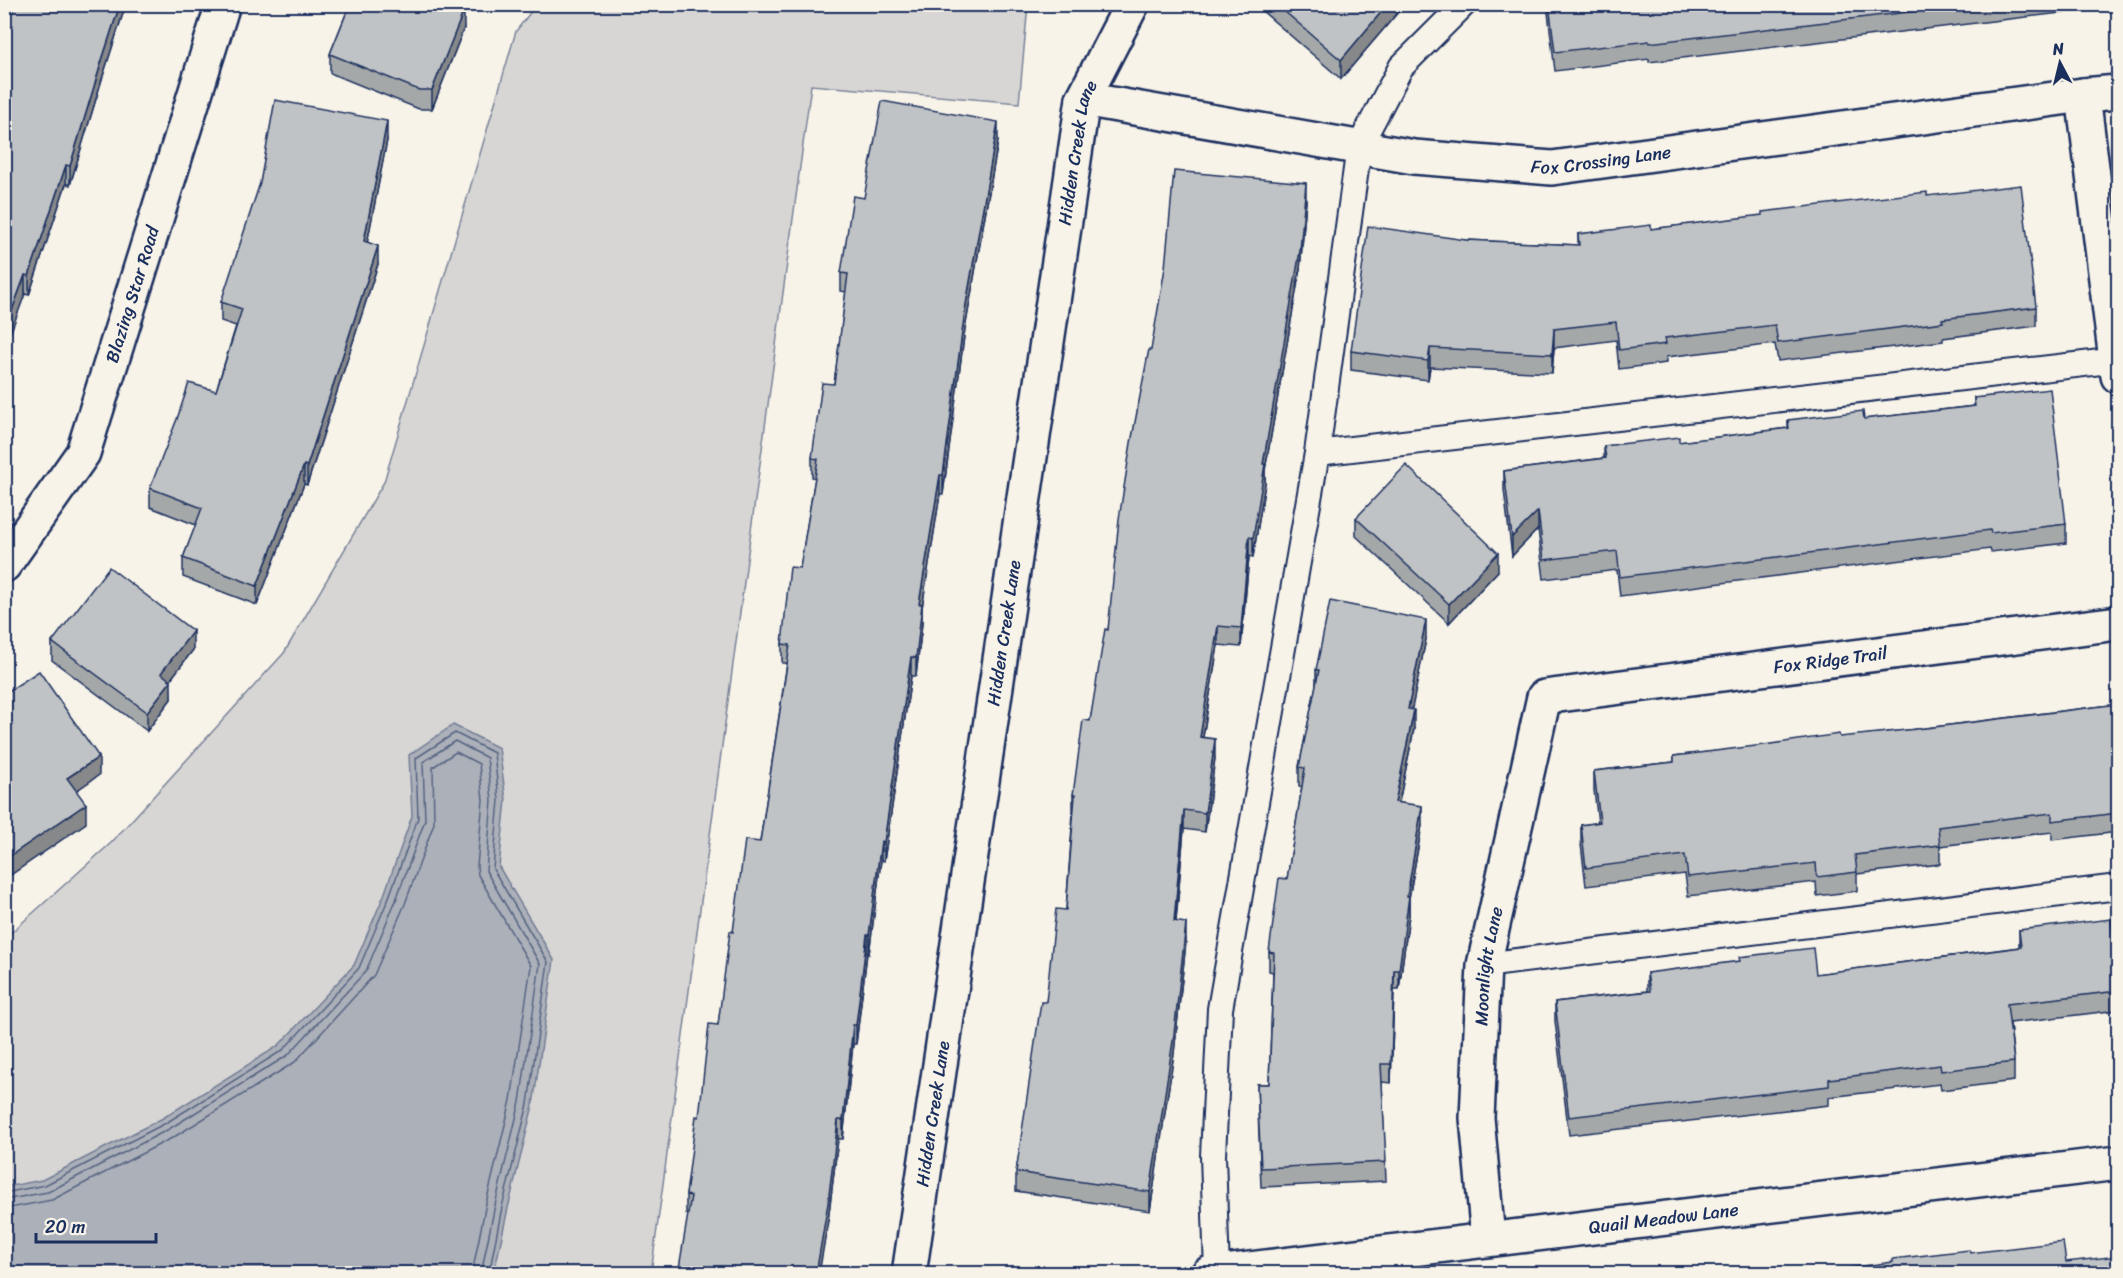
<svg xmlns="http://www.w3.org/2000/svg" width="2123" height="1278" viewBox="0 0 2123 1278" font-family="Sriracha,sans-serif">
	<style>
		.green { fill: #d7d6d4; stroke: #798299; stroke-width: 1.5 }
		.water { fill: #acb0b9; stroke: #727c95; stroke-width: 1.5 }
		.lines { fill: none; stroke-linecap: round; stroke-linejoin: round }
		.shore { stroke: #556382; stroke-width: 1.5 }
		.lane-casing { stroke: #1b2f5e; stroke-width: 28 }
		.street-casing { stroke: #1b2f5e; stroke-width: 38 }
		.lane { stroke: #f7f3e8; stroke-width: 24 }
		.street { stroke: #f7f3e8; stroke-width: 33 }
		.wall { fill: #a5a8a9; stroke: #1b2f5e; stroke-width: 1.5 }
		.shaded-wall { fill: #86888a; stroke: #1b2f5e; stroke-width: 1.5 }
		.building { fill: #c0c3c5; stroke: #1b2f5e; stroke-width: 1.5 }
		.labels { text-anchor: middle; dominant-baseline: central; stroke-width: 4.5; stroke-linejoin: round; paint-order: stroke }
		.street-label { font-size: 18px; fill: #1b2f5e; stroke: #f7f3e8 }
	</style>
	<rect width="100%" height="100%" fill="#f7f3e8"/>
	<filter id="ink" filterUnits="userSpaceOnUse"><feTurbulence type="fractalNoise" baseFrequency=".0167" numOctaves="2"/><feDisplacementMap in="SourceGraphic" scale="12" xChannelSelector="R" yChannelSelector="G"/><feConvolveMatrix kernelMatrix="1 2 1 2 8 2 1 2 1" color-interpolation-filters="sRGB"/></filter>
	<g filter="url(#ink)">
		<polygon class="green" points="536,5 1028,5 1019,103 811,85 651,1273 5,1273 4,939 111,843 284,653 384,482 516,31"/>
		<polygon class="water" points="453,725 499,748 506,800 499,867 554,960 533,1105 508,1208 494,1273 5,1273 5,1187 42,1180 163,1118 278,1046 354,965 384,895 412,816 409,755"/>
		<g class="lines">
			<g class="shore">
				<polyline points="4,1193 45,1185 166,1123 283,1050 359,968 389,897 418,818 416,758 455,733 494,753 499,800 493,869 548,962 528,1104 502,1207 489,1274"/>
				<polyline points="4,1200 48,1192 169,1129 288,1055 366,971 396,900 425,820 423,762 455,741 487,758 492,800 486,871 540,964 520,1102 495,1205 481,1274"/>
				<polyline points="4,1209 52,1200 174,1137 295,1062 374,975 405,904 434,823 433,767 456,752 479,764 483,800 477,866 478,875 531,966 511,1100 486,1203 472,1274"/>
			</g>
			<g class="lane-casing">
				<g id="lane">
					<polyline points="1317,453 2118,360"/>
					<polyline points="1484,965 2118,887"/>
					<polyline points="1217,1272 1213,1156 1220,1009 1317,453 1359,147 1401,67 1464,4"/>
				</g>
			</g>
			<g class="street-casing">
				<g id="street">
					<polyline points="2083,95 2118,376"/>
					<path id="s1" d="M1083 99 1414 157 1552 168 2083 95 2118 92"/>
					<path id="s2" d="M4 565 83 453 223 4"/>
					<path id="s3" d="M1488 1239 1477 1118 1484 965 1544 697 2118 623"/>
					<path id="s4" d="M909 1274 1083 99 1132 4"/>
					<path id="s5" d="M1208 1274 2118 1163"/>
				</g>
			</g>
			<use href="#lane" class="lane"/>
			<use href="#street" class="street"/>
		</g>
		<g class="wall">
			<polygon points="15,4 126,4 102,79 70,185 66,184 29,295 25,294"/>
			<polygon points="350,4 456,4 455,6 464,28 432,109 419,109 330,73 330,54"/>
			<polygon points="1254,4 1405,4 1341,79"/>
			<polygon points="1547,4 2096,4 2094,5 2094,9 1649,62 1649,59 1555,71"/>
			<polygon points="387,140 367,242 378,264 307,485 304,484 257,605 183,577 183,558 196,525 150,507 150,488 216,391 236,326 221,321 221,302"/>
			<polygon points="998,141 965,329 943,494 940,494 922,608 922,623 916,676 911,676 884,861 881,860 869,954 867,953 856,1044 853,1044 843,1139 838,1139 828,1221 686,1214 686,1195 699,1117 718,1025 733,932 760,842 787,663 782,663 782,644 800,568 815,478 812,477 812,458 834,384 846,292 841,291 841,273 864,198"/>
			<polygon points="1927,196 2036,307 2036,326 1943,338 1943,341 1778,361 1775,344 1666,357 1666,363 1619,369 1616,340 1554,348 1552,373 1430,367 1428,380 1351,370 1351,351 1466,240 1578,245 1578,234 1651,229"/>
			<polygon points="1306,201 1300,269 1265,470 1265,483 1253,557 1249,556 1241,647 1218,645 1203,737 1215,758 1205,832 1184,829 1176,922 1186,942 1174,1053 1150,1211 1016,1191 1016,1172 1046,1002 1066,910 1073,813 1073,795 1090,721 1108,630 1151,350"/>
			<polygon points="1974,398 2066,524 2066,543 1991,552 1990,549 1620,596 1617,570 1544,579 1538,529 1512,556 1504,490 1504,471 1604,458 1604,446 1679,442 1788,428 1788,420 1864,419 1974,406"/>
			<polygon points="1356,518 1498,571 1449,623 1356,536"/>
			<polygon points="1426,639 1411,710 1414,729 1399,802 1422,825 1409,898 1409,915 1399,989 1394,989 1391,1083 1382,1082 1386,1181 1261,1187 1257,1084 1269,1084 1273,972 1269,971 1269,952 1287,879 1302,787 1299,786 1299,767 1316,686 1316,670"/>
			<polygon points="52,642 193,650 170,680 171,699 147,731 52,660"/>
			<polygon points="2118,704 2118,832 2052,840 2052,832 1940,846 1940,864 1857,874 1857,891 1817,896 1816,882 1688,896 1685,874 1586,886 1581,844 1581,825 1598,823 1594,790 1594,771 1674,762 1674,756 1926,728"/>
			<polygon points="2019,930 2118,977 2118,1010 2010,1023 2014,1062 2014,1081 1941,1090 1940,1084 1829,1097 1829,1105 1569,1135 1555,1021 1555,1002 1647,991 1647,973 1816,974 2019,947"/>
		</g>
		<g class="shaded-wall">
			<polygon points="120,4 126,4 102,79 70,185 70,166 102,60"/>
			<polygon points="1388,4 1405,4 1341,79 1341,60"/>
			<polygon points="464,10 464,28 432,109 432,90"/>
			<polygon points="387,121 387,140 364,260 364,241"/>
			<polygon points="998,122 998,141 965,329 943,494 943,475 965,310"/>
			<polygon points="66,165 66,184 29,295 29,276"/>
			<polygon points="1306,183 1306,201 1300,269 1265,470 1265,483 1253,557 1253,538 1263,464"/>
			<polygon points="378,246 378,264 307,485 307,466"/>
			<polygon points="25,275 25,294 4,350 4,332"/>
			<polygon points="1554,329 1554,348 1552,373 1552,354"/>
			<polygon points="1430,348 1430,367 1428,380 1428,361"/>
			<polygon points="304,465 304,484 257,605 257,586"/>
			<polygon points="940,475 940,494 922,608 922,623 916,676 916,658 919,604"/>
			<polygon points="1538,511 1538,529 1512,556 1512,537"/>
			<polygon points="1249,537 1249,556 1241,647 1241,628"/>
			<polygon points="1498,553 1498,571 1449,623 1449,604"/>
			<polygon points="1426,620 1426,639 1408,728 1408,709"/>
			<polygon points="1218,626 1218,645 1200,755 1200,737"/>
			<polygon points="193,631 193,650 161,692 161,673"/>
			<polygon points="911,657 911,676 884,861 884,842"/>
			<polygon points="171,681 171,699 147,731 147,712"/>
			<polygon points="1414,710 1414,729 1395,821 1395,802"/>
			<polygon points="1215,739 1215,758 1205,832 1205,813"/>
			<polygon points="99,757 99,775 67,797 67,778"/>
			<polygon points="86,804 86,823 8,877 8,892 4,894 4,860"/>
			<polygon points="1422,806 1422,825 1409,898 1409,915 1399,989 1399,970 1407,896"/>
			<polygon points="1184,810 1184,829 1174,940 1174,921"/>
			<polygon points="881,841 881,860 869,954 869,935"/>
			<polygon points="1186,923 1186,942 1174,1053 1150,1211 1150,1192"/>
			<polygon points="867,935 867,953 856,1044 856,1025"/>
			<polygon points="1394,970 1394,989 1391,1083 1391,1064"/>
			<polygon points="853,1025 853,1044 843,1139 843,1120"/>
			<polygon points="838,1120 838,1139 828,1221 819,1274 816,1274"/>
		</g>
		<g class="building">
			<polygon points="15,4 120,4 102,60 70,166 66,165 29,276 25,275 4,332 4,36"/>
			<polygon points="350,4 451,4 464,10 432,90 419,90 330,54"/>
			<polygon points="1276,4 1388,4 1341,60"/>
			<polygon points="1549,4 1976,4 1649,43 1649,41 1555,52"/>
			<polygon points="275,100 387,121 364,241 378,246 307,466 304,465 257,586 183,558 202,508 150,488 177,419 189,383 216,391 242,309 221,302 260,183"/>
			<polygon points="882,101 998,122 965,310 943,475 940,475 919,604 922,604 916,658 911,657 884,842 881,841 869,935 867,935 856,1025 853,1025 843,1120 838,1120 828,1203 816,1274 678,1274 691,1196 686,1195 696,1116 699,1117 709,1024 718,1025 730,931 733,932 745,840 760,842 790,645 782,644 790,567 800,568 818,459 812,458 822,383 834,384 848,274 841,273 853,196 864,198"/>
			<polygon points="1174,171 1306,183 1300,251 1263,464 1265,464 1253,538 1249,537 1241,628 1218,626 1200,737 1215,739 1205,813 1184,810 1174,921 1186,923 1174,1034 1150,1192 1016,1172 1041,1002 1046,1002 1056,909 1066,910 1075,795 1073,795 1083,720 1090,721 1105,629 1108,630 1119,519 1131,443 1149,349 1151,350 1165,268"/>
			<polygon points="2021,185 2036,307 1942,319 1943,322 1778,343 1775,325 1665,338 1666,344 1619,350 1616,322 1554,329 1552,354 1430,348 1428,361 1351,351 1368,226 1466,240 1579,245 1578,234 1651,225 1651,229 1762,215 1762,212 1927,192 1927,196"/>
			<polygon points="2050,389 2066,524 1991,533 1990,530 1620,577 1617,551 1544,560 1538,511 1512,537 1504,471 1606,458 1604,446 1679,437 1679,442 1789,428 1788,420 1863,411 1864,419 1975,406 1974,398"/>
			<polygon points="1406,465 1498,553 1449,604 1356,518"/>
			<polygon points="109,567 193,631 161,673 171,681 147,712 52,642"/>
			<polygon points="1330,601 1426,620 1408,709 1414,710 1395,802 1422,806 1407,896 1409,896 1399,970 1394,970 1391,1064 1381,1064 1386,1162 1261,1168 1257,1084 1269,1084 1274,953 1269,952 1279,878 1287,879 1305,768 1299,767 1319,670 1316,670"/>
			<polygon points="39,671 99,757 67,778 86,804 4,860 4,694"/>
			<polygon points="2118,704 2118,813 2052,821 2052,813 1938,827 1940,845 1855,855 1857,872 1817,877 1816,863 1688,877 1685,855 1586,868 1581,825 1600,822 1594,771 1674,762 1674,756 1764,745 1839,734 1840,737 1926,728"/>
			<polygon points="4,867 8,873 4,875"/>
			<polygon points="2111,919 2118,977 2118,991 2007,1004 2014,1062 1941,1071 1940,1065 1829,1079 1829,1086 1569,1117 1555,1002 1650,991 1647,973 1740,961 1739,957 1813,948 1816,974 2021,947 2019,930"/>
			<polygon points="2063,1242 2066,1262 2118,1256 2118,1274 1803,1274 1893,1262 1893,1259 1969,1250 1970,1253"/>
			<polygon points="1779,1272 1780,1274 1765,1274"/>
		</g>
	</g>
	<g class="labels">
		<g class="street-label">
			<text stroke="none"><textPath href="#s4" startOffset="1134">Hidden Creek Lane</textPath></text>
			<text stroke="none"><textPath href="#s1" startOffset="524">Fox Crossing Lane</textPath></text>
			<text stroke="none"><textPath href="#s2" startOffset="303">Blazing Star Road</textPath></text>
			<text stroke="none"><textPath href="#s4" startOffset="648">Hidden Creek Lane</textPath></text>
			<text stroke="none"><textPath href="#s3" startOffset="838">Fox Ridge Trail</textPath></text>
			<text stroke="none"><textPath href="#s3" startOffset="274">Moonlight Lane</textPath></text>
			<text stroke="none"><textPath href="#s4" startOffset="162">Hidden Creek Lane</textPath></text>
			<text stroke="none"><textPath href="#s5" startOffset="459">Quail Meadow Lane</textPath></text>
		</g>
	</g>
	<rect width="2123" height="1278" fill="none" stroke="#f7f3e8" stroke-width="24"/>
	<rect x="12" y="12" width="2099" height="1254" fill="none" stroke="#1b2f5e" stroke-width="2" filter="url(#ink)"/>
	<g transform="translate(2060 63) rotate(353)" stroke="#f7f3e8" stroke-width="4.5" paint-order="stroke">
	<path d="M0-4.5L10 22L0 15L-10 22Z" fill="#1b2f5e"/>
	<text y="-9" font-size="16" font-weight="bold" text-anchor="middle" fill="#1b2f5e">N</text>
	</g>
	<path d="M36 1233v9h120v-9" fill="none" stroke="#1b2f5e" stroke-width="3"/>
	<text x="45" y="1233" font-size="18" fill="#1b2f5e" stroke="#f7f3e8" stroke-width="4.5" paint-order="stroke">20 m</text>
</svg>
